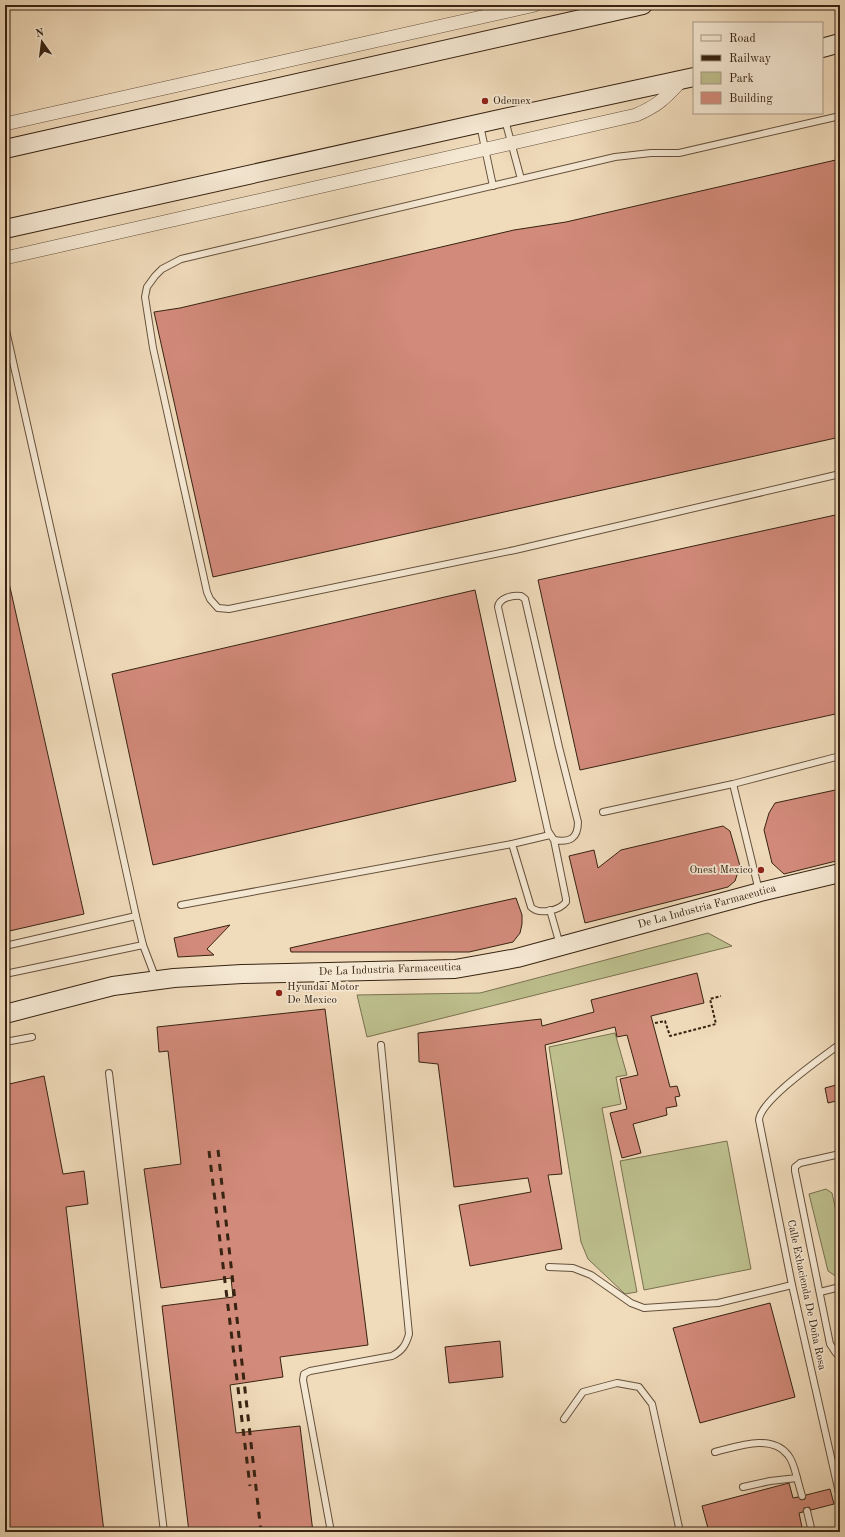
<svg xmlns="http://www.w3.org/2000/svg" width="845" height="1537" viewBox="0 0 845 1537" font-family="'Old Standard TT',serif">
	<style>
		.green { fill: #bdbf8d; stroke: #7a7150 }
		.building { fill: #d28a7a; stroke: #372312 }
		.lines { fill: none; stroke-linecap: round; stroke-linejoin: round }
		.lane-casing { stroke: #65513c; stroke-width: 8 }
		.street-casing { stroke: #65513c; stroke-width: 14 }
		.secondary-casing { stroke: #372312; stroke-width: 20 }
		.path { stroke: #372312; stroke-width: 2; stroke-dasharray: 3 2; stroke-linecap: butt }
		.lane { stroke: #f5e8d3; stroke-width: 6 }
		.street { stroke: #f5e8d3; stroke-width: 13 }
		.secondary { stroke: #f5e8d3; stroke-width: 18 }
		.rail { stroke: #372312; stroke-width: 3; stroke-dasharray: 7 7; stroke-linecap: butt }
		.poi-dot { fill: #8f2418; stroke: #f5e8d3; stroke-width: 1.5 }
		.labels { text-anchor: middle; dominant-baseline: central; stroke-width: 3.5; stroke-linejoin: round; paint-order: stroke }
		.poi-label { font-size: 11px; fill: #372312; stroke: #f5e8d3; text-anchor: start }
		.street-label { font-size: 11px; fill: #372312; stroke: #f5e8d3 }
	</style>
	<rect width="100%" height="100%" fill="#f0dbbb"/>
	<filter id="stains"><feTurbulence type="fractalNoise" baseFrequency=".005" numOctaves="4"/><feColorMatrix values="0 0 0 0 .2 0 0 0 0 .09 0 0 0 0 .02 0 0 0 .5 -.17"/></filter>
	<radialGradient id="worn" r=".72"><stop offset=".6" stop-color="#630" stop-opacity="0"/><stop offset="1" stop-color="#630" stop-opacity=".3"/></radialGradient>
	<g class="green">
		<polygon points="708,933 732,946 367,1037 357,995 480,993"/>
		<polygon points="615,1033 627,1075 616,1077 621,1104 602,1108 637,1292 625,1294 588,1259 581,1242 549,1047"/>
		<polygon points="727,1141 751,1269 644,1290 620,1161"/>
		<polygon points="826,1189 832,1193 840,1229 840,1279 828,1271 809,1194"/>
	</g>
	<g class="building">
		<polygon points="840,159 840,437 213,577 154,312 180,308 514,230 566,222"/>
		<polygon points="840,514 840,713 580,770 538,580"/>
		<polygon points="9,583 84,914 5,932 5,584"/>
		<polygon points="475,590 516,781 153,865 112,674"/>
		<polygon points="840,789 840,860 784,874 772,863 764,830 769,813 775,803"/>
		<polygon points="723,826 730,831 740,866 735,881 728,887 585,923 569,856 594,850 598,868 621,850"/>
		<polygon points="516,898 522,915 522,924 520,933 513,942 469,952 291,952 290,948"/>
		<polygon points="230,925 207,949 214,955 178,957 174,938"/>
		<polygon points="697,973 704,1003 651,1016 670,1087 677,1086 680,1096 675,1097 677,1106 666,1108 667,1115 633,1124 641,1153 622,1158 610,1113 627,1109 620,1079 638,1075 627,1035 617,1037 615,1027 545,1045 562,1174 548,1175 562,1249 470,1266 459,1205 531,1192 528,1178 454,1187 438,1064 419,1062 418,1033 541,1019 542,1026 594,1012 591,1000"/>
		<polygon points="325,1009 368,1345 280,1357 283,1377 230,1385 236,1433 300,1426 313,1532 189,1532 162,1306 233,1297 231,1278 161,1288 144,1169 181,1164 168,1051 159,1052 157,1027"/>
		<polygon points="44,1076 63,1174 84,1171 88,1204 66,1207 104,1532 10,1532 5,1486 5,1085"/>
		<polygon points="840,1084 840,1100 828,1103 825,1088"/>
		<polygon points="770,1303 795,1397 700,1423 673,1328"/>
		<polygon points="500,1341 503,1377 449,1383 445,1347"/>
		<polygon points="789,1483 793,1498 798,1497 801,1500 805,1499 806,1495 830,1489 834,1504 811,1510 809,1507 804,1508 803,1512 799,1513 803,1532 709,1532 702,1506"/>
	</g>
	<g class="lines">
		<g class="lane-casing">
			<g id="lane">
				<polyline points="840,116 679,153 651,153 615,157 181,259 162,269 155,276 147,287 145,297 153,348 207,592 210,599 218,608 229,609 515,550 840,474"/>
				<polyline points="505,120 521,179"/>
				<polyline points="480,125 493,186"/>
				<polyline points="5,326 68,606 136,916 143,945 156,979"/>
				<polyline points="733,784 759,891"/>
				<polyline points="603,812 733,784 840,756"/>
				<path d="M550 835 512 844 531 907C539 915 559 911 566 902V899L554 840 548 831 498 607C499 598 512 595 521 596L525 599 559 747 578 822C578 838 570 843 554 840"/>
				<polyline points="181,905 512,844"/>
				<polyline points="550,910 560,945"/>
				<polyline points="5,946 136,916"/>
				<polyline points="5,974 143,945"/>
				<polyline points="5,1042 32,1037"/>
				<path d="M840 1044C823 1057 760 1100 759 1120L792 1285 840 1497"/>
				<polyline points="109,1073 164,1532"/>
				<polyline points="840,1154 800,1163 795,1167 795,1171 830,1344 836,1353 840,1356"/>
				<polyline points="549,1267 573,1268 591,1275 631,1303 644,1308 718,1303 792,1285"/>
				<polyline points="820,1292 840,1287"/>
				<polyline points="564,1419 583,1392 617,1383 639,1387 652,1404 680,1532"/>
				<path d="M715 1452C736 1447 771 1433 788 1455 793 1461 795 1470 797 1478L770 1481 743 1487"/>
				<polyline points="797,1478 802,1496"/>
				<polyline points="807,1511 812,1532"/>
				<path d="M331 1532 303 1380 304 1374 310 1371 392 1356C402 1351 406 1345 409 1334L381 1045"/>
			</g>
		</g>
		<g class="street-casing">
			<g id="street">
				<polyline points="5,124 535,5"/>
				<path d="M5 258 636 115C659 105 665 98 682 80"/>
			</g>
		</g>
		<g class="secondary-casing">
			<g id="secondary">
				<polyline points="822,48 840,43"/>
				<polyline points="5,149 643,5"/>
				<polyline points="5,229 504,118 694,77"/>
				<polyline points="5,1014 113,986 174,978 242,974 455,969 517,958 760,892 840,873"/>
			</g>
		</g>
		<polyline class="path" points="655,1023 665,1021 670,1036 716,1024 710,999 721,996"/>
		<use href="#lane" class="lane"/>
		<use href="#street" class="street"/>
		<use href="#secondary" class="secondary"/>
		<g class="rail">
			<polyline points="218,1150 261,1532"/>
			<polyline points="209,1151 250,1486"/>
		</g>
	</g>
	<g class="poi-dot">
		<circle cx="485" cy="101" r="4"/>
		<circle cx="761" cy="870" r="4"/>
		<circle cx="279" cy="993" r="4"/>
	</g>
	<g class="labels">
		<g class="poi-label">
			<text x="493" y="101">Odemex</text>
			<text x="753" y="870" text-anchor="end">Onest Mexico</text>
			<text x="287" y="987">Hyundai Motor<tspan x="287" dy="13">De Mexico</tspan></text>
		</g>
		<g class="street-label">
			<text transform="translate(707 907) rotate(-15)">De La Industria Farmaceutica</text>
			<text transform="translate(390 970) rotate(-2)">De La Industria Farmaceutica</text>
			<text transform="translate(806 1295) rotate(78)">Calle Exhacienda De Doña Rosa</text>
		</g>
	</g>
	<rect width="845" height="1537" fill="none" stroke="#f0dbbb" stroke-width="20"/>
	<rect x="6" y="6" width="833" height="1525" fill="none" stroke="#372312" stroke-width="2"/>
	<rect x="10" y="10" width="825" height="1517" fill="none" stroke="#372312"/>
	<rect x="693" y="22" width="130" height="92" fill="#f5e8d3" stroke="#a99986"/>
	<rect x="701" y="35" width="20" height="6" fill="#f5e8d3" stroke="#a99986"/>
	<text x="729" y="42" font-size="12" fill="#372312">Road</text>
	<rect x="701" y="55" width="20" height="6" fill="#372312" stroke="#a99986"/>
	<text x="729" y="62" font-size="12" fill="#372312">Railway</text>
	<rect x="701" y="72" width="20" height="12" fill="#bdbf8d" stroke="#a99986"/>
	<text x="729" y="82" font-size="12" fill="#372312">Park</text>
	<rect x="701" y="92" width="20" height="12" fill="#d28a7a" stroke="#a99986"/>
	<text x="729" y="102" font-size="12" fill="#372312">Building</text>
	<g transform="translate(42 42) rotate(346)" stroke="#f5e8d3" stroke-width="3" paint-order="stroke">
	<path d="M0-3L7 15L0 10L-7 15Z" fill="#372312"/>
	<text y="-6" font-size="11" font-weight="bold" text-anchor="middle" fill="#372312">N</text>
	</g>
	<rect width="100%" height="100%" filter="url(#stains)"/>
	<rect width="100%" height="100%" fill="url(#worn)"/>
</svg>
